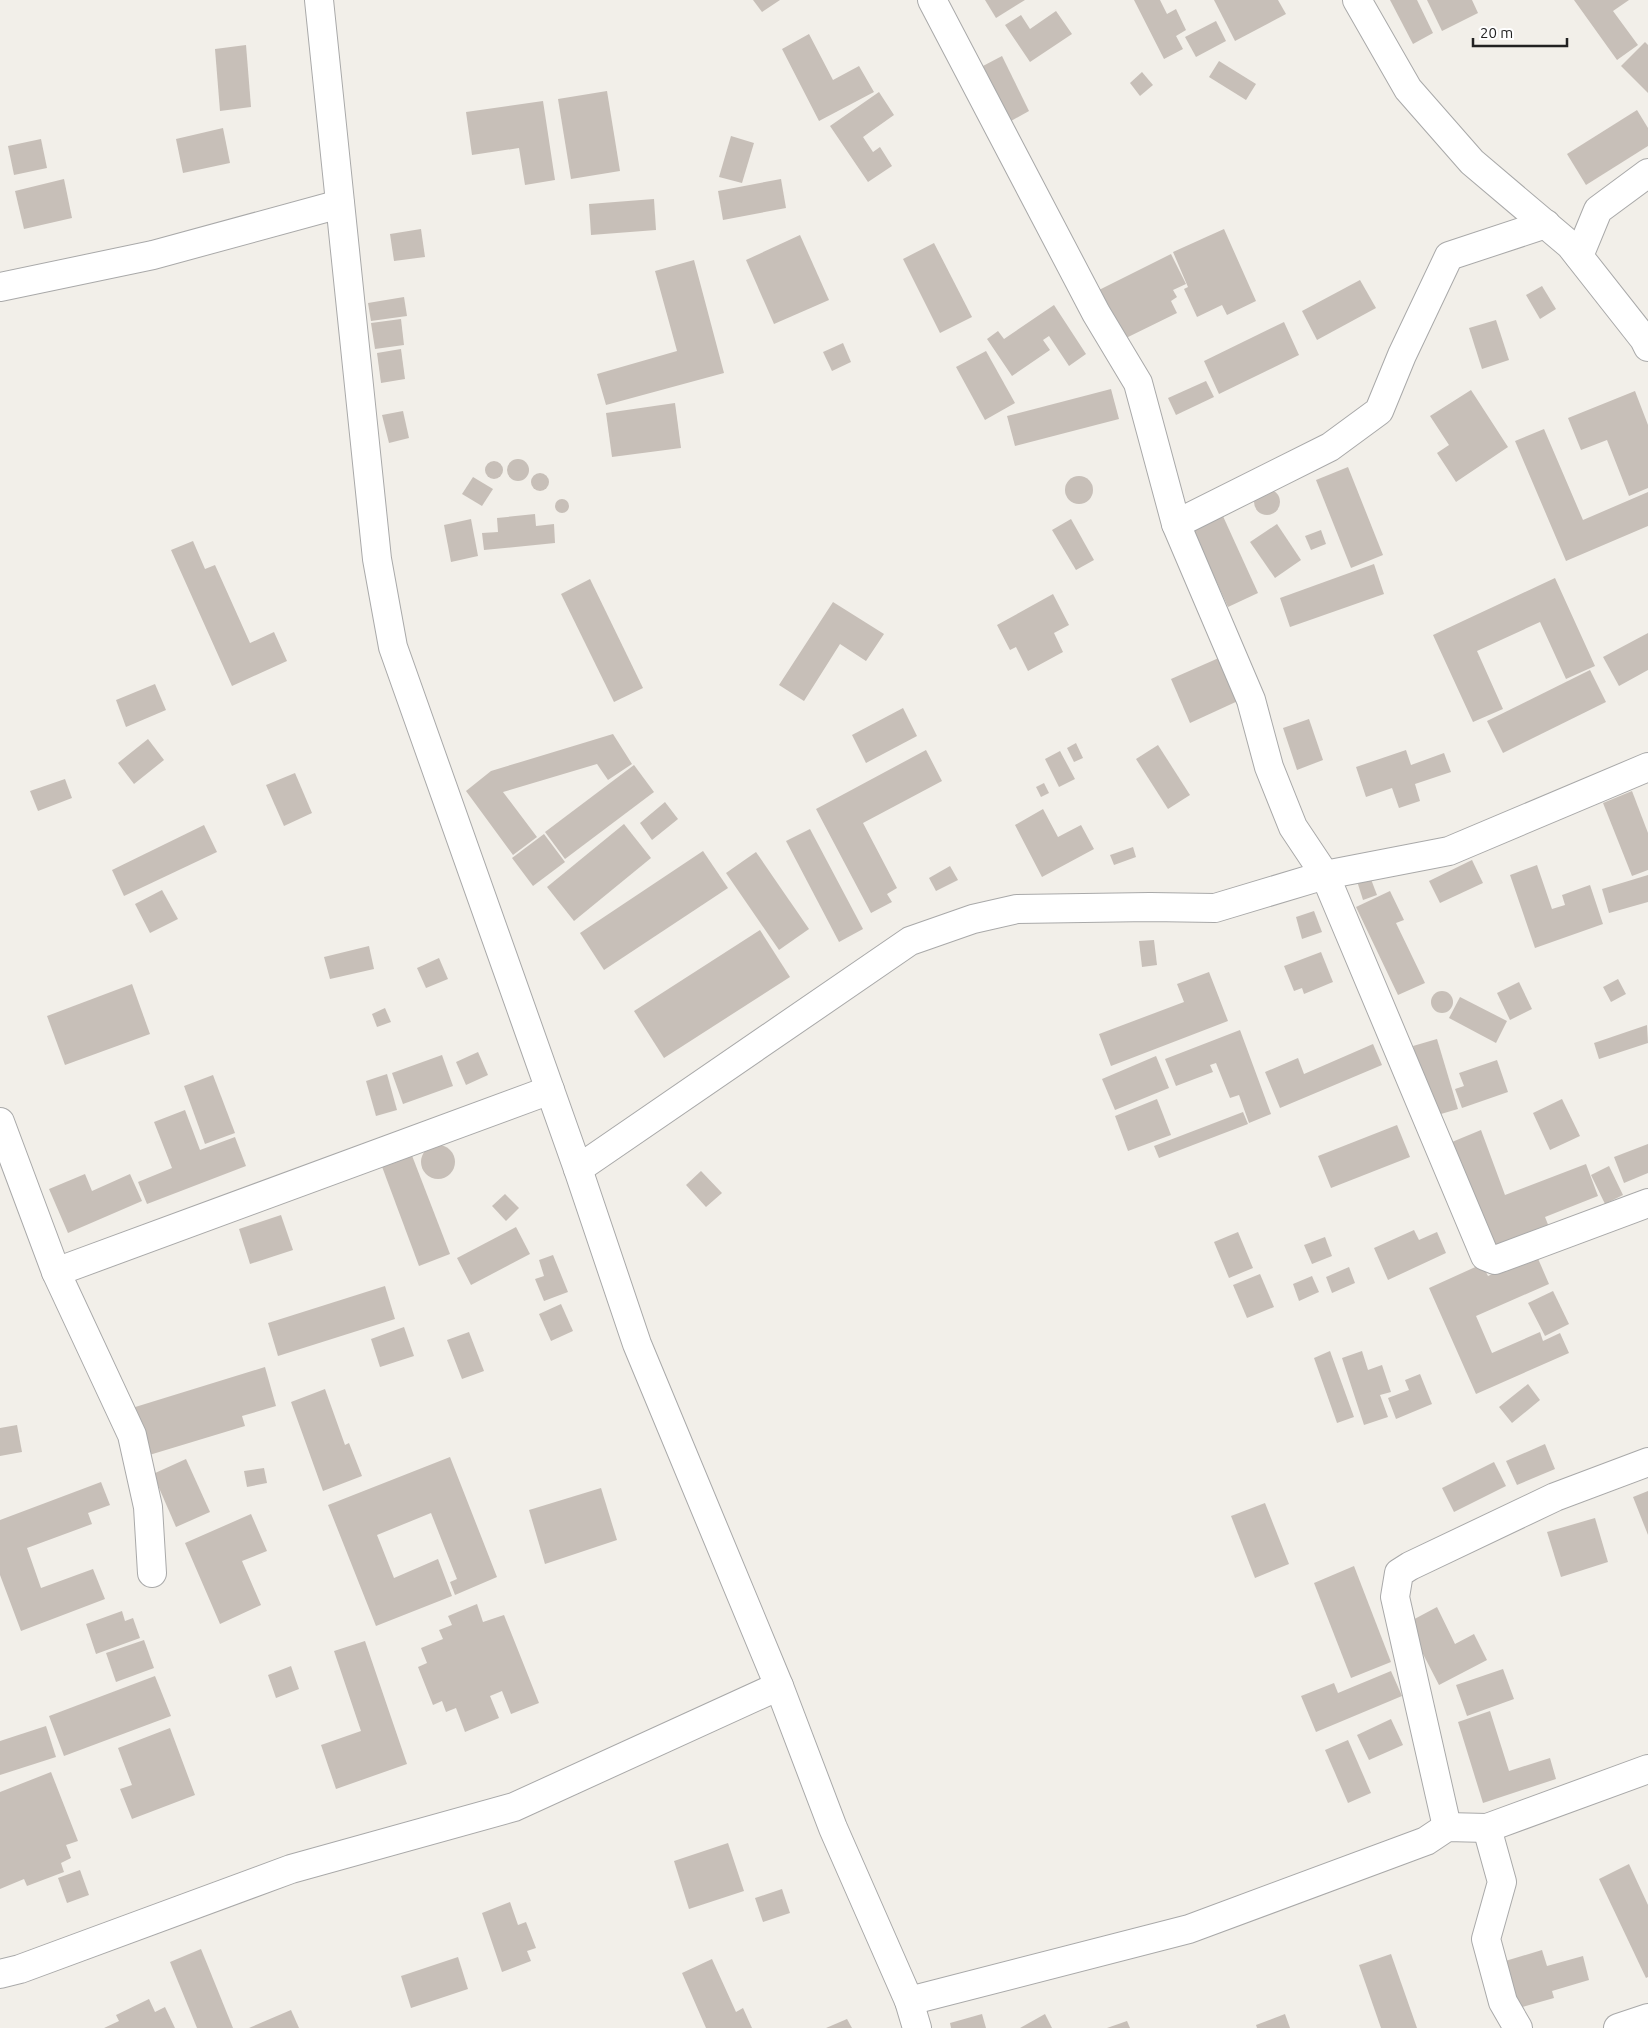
<svg xmlns="http://www.w3.org/2000/svg" width="1648" height="2028" viewBox="0 0 1648 2028" font-family="Ubuntu,sans-serif">
	<style>
		.building { fill: #c7bfb8 }
		.lines { fill: none; stroke-linecap: round; stroke-linejoin: round }
		.minor-casing { stroke: #a9a9a9; stroke-width: 30 }
		.minor { stroke: #fff; stroke-width: 28 }
	</style>
	<rect width="100%" height="100%" fill="#f2efe9"/>
	<g class="building">
		<polygon points="753,0 780,0 762,12"/>
		<polygon points="985,0 1025,0 996,18"/>
		<polygon points="1134,0 1160,0 1167,14 1176,9 1186,30 1176,36 1183,49 1164,59"/>
		<polygon points="1214,0 1278,0 1286,14 1235,41"/>
		<polygon points="1390,0 1417,0 1433,33 1413,44"/>
		<polygon points="1427,0 1472,0 1478,13 1442,31"/>
		<polygon points="1574,0 1629,0 1613,11 1638,45 1617,60"/>
		<polygon points="1056,11 1072,34 1030,62 1005,25 1021,15 1030,29"/>
		<polygon points="1216,21 1226,41 1196,57 1185,37"/>
		<polygon points="809,34 833,80 859,66 874,92 819,121 782,49"/>
		<polygon points="1645,42 1648,45 1648,93 1621,66"/>
		<polygon points="246,45 251,107 220,111 215,49"/>
		<polygon points="1002,56 1029,111 1011,121 983,66"/>
		<polygon points="1219,61 1256,84 1246,100 1209,77"/>
		<polygon points="1142,72 1153,85 1140,96 1130,83"/>
		<polygon points="607,91 620,171 571,179 558,99"/>
		<polygon points="879,92 894,115 863,137 873,152 880,147 892,166 868,182 830,126"/>
		<polygon points="543,101 555,180 525,185 519,148 472,155 466,112"/>
		<polygon points="1637,110 1648,128 1648,146 1586,185 1567,154"/>
		<polygon points="223,128 230,163 183,173 176,139"/>
		<polygon points="731,136 754,143 742,183 719,177"/>
		<polygon points="41,139 47,168 14,175 8,146"/>
		<polygon points="64,179 72,218 24,229 15,191"/>
		<polygon points="781,179 786,208 723,220 718,191"/>
		<polygon points="654,199 656,230 591,235 589,204"/>
		<polygon points="421,229 425,257 394,261 390,234"/>
		<polygon points="1224,229 1256,301 1227,315 1222,305 1197,317 1184,289 1188,287 1173,252"/>
		<polygon points="800,235 829,300 774,324 746,260"/>
		<polygon points="934,243 972,317 940,333 903,259"/>
		<polygon points="1171,254 1186,284 1173,290 1177,297 1171,301 1177,313 1124,339 1099,290"/>
		<polygon points="694,260 724,373 606,405 597,374 677,351 655,271"/>
		<polygon points="1360,280 1376,308 1317,340 1302,311"/>
		<polygon points="1542,286 1556,309 1540,319 1526,295"/>
		<polygon points="404,297 407,316 371,321 368,303"/>
		<polygon points="1054,305 1086,354 1069,366 1049,336 1043,340 1050,350 1012,376 987,339 998,331 1004,339"/>
		<polygon points="401,319 404,345 375,349 371,323"/>
		<polygon points="1496,320 1509,360 1482,369 1469,328"/>
		<polygon points="1284,322 1299,355 1219,394 1204,361"/>
		<polygon points="843,343 851,362 832,371 823,352"/>
		<polygon points="401,349 405,379 381,383 377,353"/>
		<polygon points="986,351 1015,403 985,420 956,367"/>
		<polygon points="1206,381 1214,397 1176,415 1168,398"/>
		<polygon points="1111,389 1119,419 1015,446 1007,416"/>
		<polygon points="1471,390 1508,447 1456,482 1437,453 1449,445 1430,416"/>
		<polygon points="1635,391 1648,425 1648,488 1629,496 1607,440 1581,450 1568,418"/>
		<polygon points="675,403 681,448 612,457 606,413"/>
		<polygon points="403,411 409,438 389,443 382,415"/>
		<polygon points="1544,429 1583,520 1648,492 1648,526 1566,561 1515,441"/>
		<circle cx="518" cy="470" r="11"/>
		<circle cx="494" cy="470" r="9"/>
		<polygon points="1348,467 1383,555 1351,568 1316,480"/>
		<circle cx="540" cy="482" r="9"/>
		<circle cx="1079" cy="490" r="14"/>
		<polygon points="473,477 493,489 482,506 462,494"/>
		<circle cx="1267" cy="502" r="13"/>
		<circle cx="562" cy="506" r="7"/>
		<polygon points="535,514 536,526 554,524 555,543 484,550 482,533 498,532 497,518"/>
		<polygon points="1222,514 1258,593 1228,607 1192,528"/>
		<polygon points="471,519 478,556 451,562 444,525"/>
		<polygon points="1071,519 1094,560 1076,570 1052,530"/>
		<polygon points="1277,524 1301,560 1275,578 1250,542"/>
		<polygon points="1321,530 1326,544 1311,550 1305,536"/>
		<polygon points="193,541 205,569 215,565 250,643 274,632 287,661 232,686 171,550"/>
		<polygon points="1374,564 1384,594 1290,627 1280,598"/>
		<polygon points="1555,578 1595,666 1566,679 1540,622 1477,651 1503,709 1473,722 1433,635"/>
		<polygon points="590,579 643,688 614,702 561,594"/>
		<polygon points="1053,594 1069,625 1054,633 1063,652 1028,671 1016,647 1010,650 997,625"/>
		<polygon points="833,602 884,634 866,661 840,644 804,701 779,685"/>
		<polygon points="1648,633 1648,670 1619,686 1603,657"/>
		<polygon points="1221,657 1240,700 1190,723 1171,679"/>
		<polygon points="1590,670 1606,702 1503,753 1487,721"/>
		<polygon points="155,684 166,710 126,727 116,700"/>
		<polygon points="903,708 917,736 866,763 852,735"/>
		<polygon points="1309,719 1323,760 1297,770 1283,728"/>
		<polygon points="613,734 632,764 608,780 597,764 503,792 537,837 513,855 466,791 491,771"/>
		<polygon points="148,739 164,760 134,784 118,763"/>
		<polygon points="1076,743 1083,758 1074,762 1067,748"/>
		<polygon points="1158,745 1190,795 1168,809 1136,759"/>
		<polygon points="926,750 942,781 863,823 897,888 887,894 892,902 871,913 816,809"/>
		<polygon points="1406,750 1411,765 1444,753 1451,772 1415,784 1420,801 1399,808 1392,788 1366,797 1356,767"/>
		<polygon points="1060,751 1075,779 1059,787 1045,759"/>
		<polygon points="634,765 654,792 565,859 545,832"/>
		<polygon points="295,773 312,813 284,826 266,785"/>
		<polygon points="65,779 72,798 38,811 30,791"/>
		<polygon points="1044,783 1049,793 1041,797 1036,787"/>
		<polygon points="1632,791 1648,833 1648,870 1632,876 1603,803"/>
		<polygon points="665,802 678,819 652,840 640,823"/>
		<polygon points="1043,809 1058,837 1081,825 1094,849 1042,877 1015,825"/>
		<polygon points="624,824 651,858 574,921 547,887"/>
		<polygon points="204,825 217,852 124,896 112,870"/>
		<polygon points="810,829 863,929 839,942 786,841"/>
		<polygon points="544,834 565,862 533,886 512,858"/>
		<polygon points="1133,847 1136,857 1114,865 1110,855"/>
		<polygon points="703,851 728,888 604,970 580,933"/>
		<polygon points="756,852 809,929 779,950 726,873"/>
		<polygon points="1472,860 1483,883 1440,903 1429,881"/>
		<polygon points="1537,865 1552,909 1565,905 1562,895 1590,885 1603,924 1535,948 1510,875"/>
		<polygon points="950,866 958,880 936,891 929,878"/>
		<polygon points="1369,874 1377,895 1363,900 1356,878"/>
		<polygon points="1648,875 1648,902 1609,913 1602,889"/>
		<polygon points="162,890 178,919 150,933 135,904"/>
		<polygon points="1390,891 1404,920 1396,923 1425,983 1398,995 1356,907"/>
		<polygon points="1314,911 1322,932 1302,939 1296,917"/>
		<polygon points="760,930 790,977 664,1058 634,1011"/>
		<polygon points="1154,940 1157,965 1142,967 1139,941"/>
		<polygon points="369,946 374,969 330,979 324,957"/>
		<polygon points="1321,952 1333,982 1304,994 1302,988 1294,991 1284,966"/>
		<polygon points="439,958 448,979 426,988 417,968"/>
		<polygon points="1209,972 1228,1021 1111,1066 1099,1034 1184,1002 1177,984"/>
		<polygon points="1618,979 1626,994 1611,1002 1603,987"/>
		<polygon points="1519,982 1532,1009 1510,1020 1497,993"/>
		<polygon points="132,984 150,1034 65,1065 47,1016"/>
		<circle cx="1442" cy="1002" r="11"/>
		<polygon points="1460,997 1507,1021 1496,1043 1449,1018"/>
		<polygon points="385,1008 391,1022 377,1027 372,1014"/>
		<polygon points="1647,1025 1648,1043 1599,1059 1594,1043"/>
		<polygon points="1240,1030 1271,1114 1249,1123 1239,1095 1230,1098 1216,1063 1210,1065 1213,1072 1176,1086 1165,1059"/>
		<polygon points="1437,1039 1458,1109 1434,1116 1413,1046"/>
		<polygon points="1373,1044 1382,1065 1280,1108 1265,1072 1298,1058 1304,1074"/>
		<polygon points="478,1052 488,1075 466,1085 456,1062"/>
		<polygon points="442,1055 453,1086 403,1104 392,1073"/>
		<polygon points="1156,1056 1169,1088 1115,1110 1102,1079"/>
		<polygon points="1497,1060 1508,1092 1462,1108 1455,1089 1464,1086 1459,1073"/>
		<polygon points="387,1074 397,1110 376,1116 366,1081"/>
		<polygon points="213,1075 235,1133 205,1144 184,1086"/>
		<polygon points="1157,1099 1171,1135 1128,1151 1115,1116"/>
		<polygon points="1562,1099 1580,1136 1550,1150 1533,1113"/>
		<polygon points="185,1110 200,1150 235,1137 246,1166 147,1204 138,1182 172,1168 154,1122"/>
		<polygon points="1243,1112 1248,1124 1159,1158 1154,1146"/>
		<polygon points="1397,1125 1410,1157 1331,1188 1318,1156"/>
		<polygon points="1481,1130 1505,1195 1586,1164 1598,1196 1545,1217 1549,1227 1492,1250 1452,1142"/>
		<polygon points="1648,1144 1648,1173 1624,1183 1614,1157"/>
		<circle cx="438" cy="1162" r="17"/>
		<polygon points="411,1153 450,1254 419,1266 381,1164"/>
		<polygon points="1609,1166 1623,1195 1605,1204 1591,1175"/>
		<polygon points="701,1171 722,1193 706,1207 686,1185"/>
		<polygon points="85,1174 92,1191 130,1174 142,1201 68,1233 49,1189"/>
		<polygon points="505,1194 519,1208 506,1221 492,1206"/>
		<polygon points="281,1215 293,1250 250,1264 239,1229"/>
		<polygon points="516,1227 530,1254 471,1285 457,1258"/>
		<polygon points="1414,1230 1419,1240 1437,1232 1446,1253 1388,1280 1374,1248"/>
		<polygon points="1238,1232 1253,1268 1229,1278 1214,1242"/>
		<polygon points="1325,1237 1332,1256 1312,1264 1304,1245"/>
		<polygon points="1536,1254 1549,1284 1476,1316 1492,1353 1540,1332 1543,1341 1560,1333 1569,1353 1476,1394 1429,1288 1482,1264 1488,1276"/>
		<polygon points="553,1255 568,1292 544,1301 535,1279 544,1276 539,1260"/>
		<polygon points="1349,1267 1355,1283 1332,1293 1326,1277"/>
		<polygon points="1260,1274 1274,1307 1247,1318 1233,1285"/>
		<polygon points="1312,1276 1319,1292 1299,1301 1293,1284"/>
		<polygon points="385,1286 395,1319 278,1356 268,1323"/>
		<polygon points="1553,1291 1569,1324 1545,1336 1528,1303"/>
		<polygon points="561,1304 573,1331 551,1341 539,1314"/>
		<polygon points="404,1327 414,1356 380,1367 371,1339"/>
		<polygon points="469,1332 484,1371 462,1379 447,1340"/>
		<polygon points="1330,1351 1354,1417 1337,1423 1314,1358"/>
		<polygon points="1362,1351 1368,1370 1382,1365 1391,1392 1380,1395 1388,1417 1364,1425 1342,1358"/>
		<polygon points="265,1367 276,1406 242,1416 245,1426 146,1456 132,1408"/>
		<polygon points="1420,1374 1432,1404 1396,1419 1388,1398 1409,1390 1405,1380"/>
		<polygon points="1528,1384 1540,1400 1512,1423 1499,1407"/>
		<polygon points="325,1389 345,1445 349,1443 362,1476 323,1491 291,1402"/>
		<polygon points="17,1425 22,1452 0,1456 0,1428"/>
		<polygon points="1545,1444 1555,1469 1517,1485 1506,1461"/>
		<polygon points="450,1457 497,1577 455,1595 450,1582 457,1579 431,1513 377,1535 394,1578 438,1559 452,1596 376,1626 328,1505"/>
		<polygon points="186,1459 210,1512 176,1527 153,1474"/>
		<polygon points="1494,1462 1506,1486 1454,1512 1442,1488"/>
		<polygon points="264,1468 267,1483 247,1487 244,1471"/>
		<polygon points="101,1482 110,1505 88,1513 92,1524 27,1548 41,1588 93,1569 105,1599 21,1631 0,1575 0,1520"/>
		<polygon points="601,1488 617,1540 545,1564 529,1510"/>
		<polygon points="1648,1491 1648,1535 1633,1497"/>
		<polygon points="1265,1503 1289,1564 1255,1578 1231,1516"/>
		<polygon points="251,1514 267,1551 242,1561 261,1605 220,1624 185,1543"/>
		<polygon points="1595,1518 1608,1562 1561,1577 1547,1532"/>
		<polygon points="1354,1566 1391,1662 1351,1678 1314,1583"/>
		<polygon points="477,1604 483,1622 504,1615 539,1703 511,1714 502,1691 490,1696 499,1718 465,1732 456,1708 446,1712 442,1701 433,1705 418,1667 427,1663 421,1648 443,1639 439,1630 452,1625 448,1616"/>
		<polygon points="1437,1607 1455,1644 1474,1634 1487,1660 1439,1685 1407,1623"/>
		<polygon points="122,1611 125,1621 133,1618 140,1638 96,1654 86,1624"/>
		<polygon points="144,1640 154,1668 116,1682 106,1653"/>
		<polygon points="365,1641 407,1764 336,1789 321,1745 361,1731 334,1651"/>
		<polygon points="291,1666 299,1689 276,1698 268,1675"/>
		<polygon points="1503,1669 1514,1699 1467,1716 1456,1685"/>
		<polygon points="1391,1671 1402,1696 1316,1732 1301,1696 1334,1683 1338,1693"/>
		<polygon points="155,1676 171,1716 64,1756 49,1716"/>
		<polygon points="1490,1711 1509,1771 1550,1758 1556,1779 1483,1803 1458,1722"/>
		<polygon points="1391,1719 1403,1745 1369,1760 1357,1735"/>
		<polygon points="46,1726 56,1757 0,1775 0,1741"/>
		<polygon points="170,1728 195,1795 132,1819 120,1789 132,1785 118,1748"/>
		<polygon points="1348,1740 1371,1793 1348,1803 1325,1750"/>
		<polygon points="51,1772 78,1841 66,1845 71,1858 61,1863 64,1872 27,1886 24,1879 0,1889 0,1792"/>
		<polygon points="728,1843 744,1891 689,1909 674,1861"/>
		<polygon points="1629,1864 1648,1905 1648,1977 1646,1978 1599,1879"/>
		<polygon points="80,1870 89,1895 67,1903 58,1878"/>
		<polygon points="782,1889 790,1913 763,1922 755,1898"/>
		<polygon points="510,1902 518,1925 526,1922 536,1948 527,1951 531,1961 502,1972 482,1913"/>
		<polygon points="201,1949 233,2028 197,2028 170,1962"/>
		<polygon points="1542,1950 1547,1966 1583,1956 1589,1980 1552,1991 1554,1998 1515,2009 1502,1962"/>
		<polygon points="1391,1954 1417,2028 1381,2028 1359,1965"/>
		<polygon points="458,1957 468,1989 411,2008 401,1976"/>
		<polygon points="712,1959 736,2012 743,2008 752,2028 706,2028 682,1973"/>
		<polygon points="149,1999 155,2012 165,2007 175,2028 104,2028 119,2021 116,2015"/>
		<polygon points="291,2010 299,2028 249,2028"/>
		<polygon points="982,2014 986,2028 951,2028 950,2023"/>
		<polygon points="1045,2014 1052,2028 1020,2028"/>
		<polygon points="1285,2014 1290,2028 1257,2028 1256,2025"/>
		<polygon points="847,2019 852,2028 826,2028"/>
		<polygon points="1127,2021 1130,2028 1107,2028"/>
	</g>
	<g class="lines">
		<g class="minor-casing">
			<g id="minor">
				<polyline points="319,0 377,559 393,647 578,1169 637,1344 779,1686 833,1828 909,2001 917,2028"/>
				<polyline points="932,0 1096,313 1138,383 1176,524 1251,700 1269,767 1293,827 1325,875 1485,1256 1495,1260 1648,1203"/>
				<polyline points="1357,0 1408,89 1472,162 1570,245 1644,339 1648,347"/>
				<polyline points="1579,256 1598,210 1648,173"/>
				<polyline points="0,287 153,255 340,204"/>
				<polyline points="1176,524 1330,447 1379,411 1402,355 1449,256 1546,224"/>
				<polyline points="0,1122 56,1272 132,1435 148,1507 152,1573"/>
				<polyline points="578,1169 910,941 973,919 1017,909 1150,907 1215,908 1325,875 1449,851 1648,767"/>
				<polyline points="56,1272 550,1090"/>
				<polyline points="1447,1827 1395,1597 1399,1573 1410,1566 1555,1497 1648,1462"/>
				<polyline points="1487,1828 1502,1882 1486,1939 1503,2002 1518,2028"/>
				<polyline points="0,1974 20,1969 291,1869 514,1807 779,1686"/>
				<polyline points="909,2001 1189,1929 1426,1841 1447,1827 1487,1828 1648,1769"/>
				<polyline points="1618,2028 1648,2018"/>
			</g>
		</g>
		<use href="#minor" class="minor"/>
	</g>
	<path d="M1473 38v8h94v-8" fill="none" stroke="#222222" stroke-width="2.5"/>
	<text x="1480" y="38" font-size="15" fill="#222222" stroke="#ffffff" stroke-width="4" paint-order="stroke">20 m</text>
</svg>
